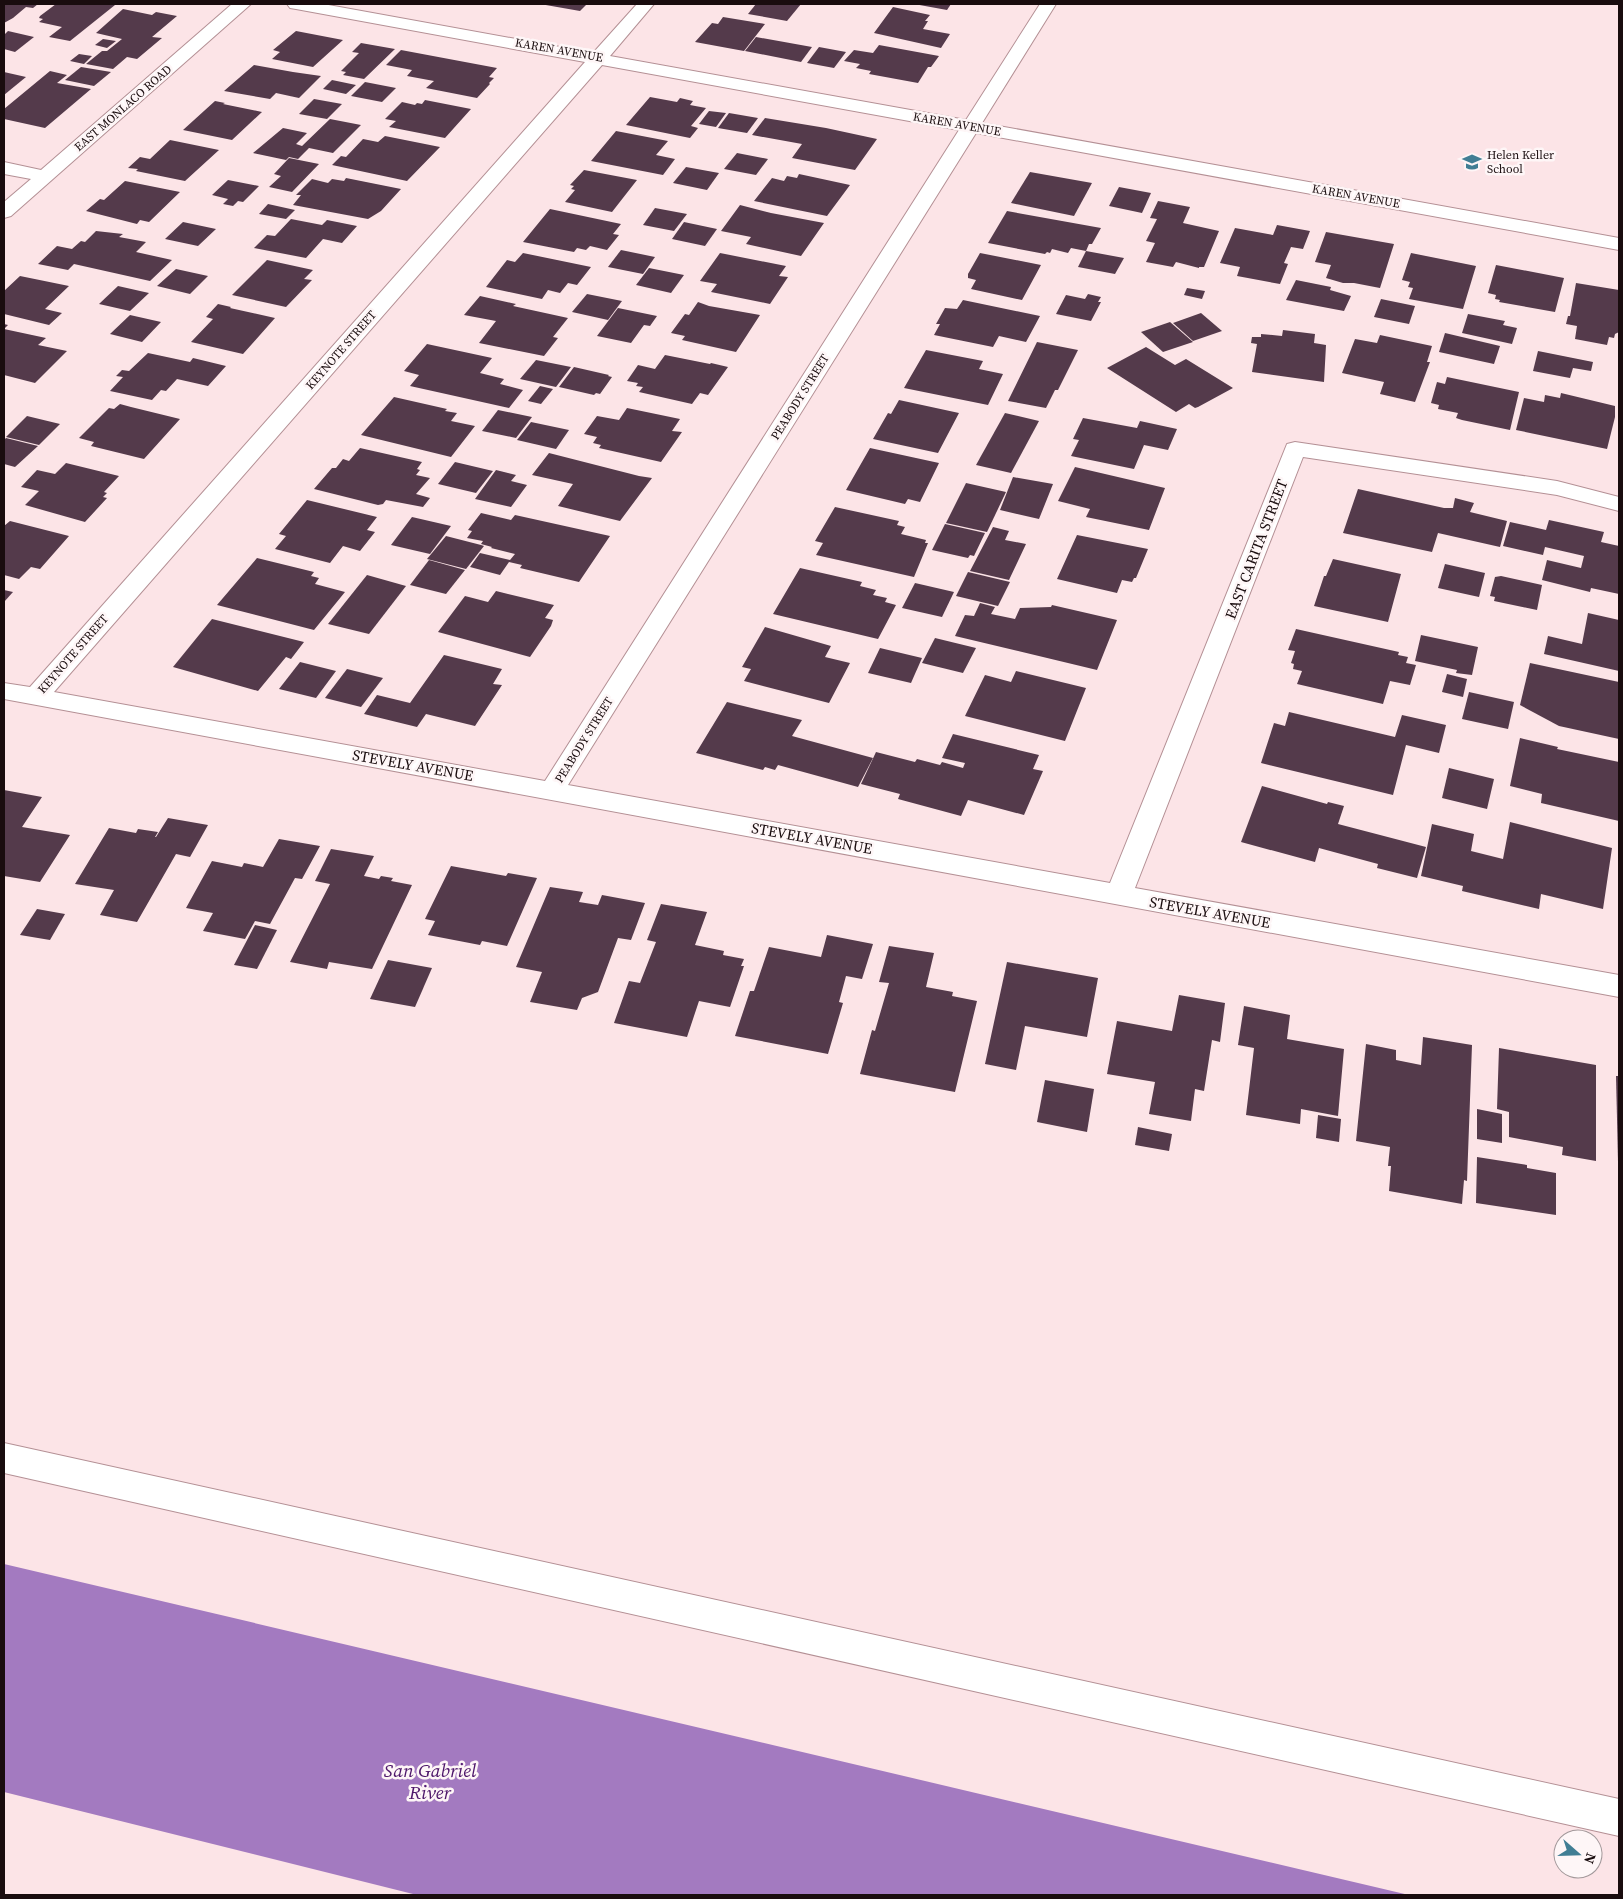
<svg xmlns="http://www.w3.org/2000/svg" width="1623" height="1899" viewBox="0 0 1623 1899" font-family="'Source Serif 4',serif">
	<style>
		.water { fill: #a37ac0 }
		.building { fill: #543a4b }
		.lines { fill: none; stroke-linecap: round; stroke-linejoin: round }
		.lane-casing { stroke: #b49095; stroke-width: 2 }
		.street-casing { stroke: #b49095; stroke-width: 2 }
		.lane { fill: #fff; fill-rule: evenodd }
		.street { fill: #fff; fill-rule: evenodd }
		.labels { text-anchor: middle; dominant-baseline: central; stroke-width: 5; stroke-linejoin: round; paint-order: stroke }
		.far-street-label { font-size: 12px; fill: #190c0e; stroke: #fef6f7 }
		.far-poi-label { font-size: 12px; fill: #190c0e; stroke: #fef6f7; text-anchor: start }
		.street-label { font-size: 15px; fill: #190c0e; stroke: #fef6f7 }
		.near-water-label { font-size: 19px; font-style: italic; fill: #4d166a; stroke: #fef6f7 }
	</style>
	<rect width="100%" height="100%" fill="#fce4e7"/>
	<polygon class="water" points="4,1564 1409,1895 417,1895 4,1792"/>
	<g class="building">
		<polygon points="4,4 38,4 33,8 26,7 13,18 4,23"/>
		<polygon points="56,4 111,4 115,5 70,41 49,37 62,27 39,22 43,19 39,18 40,16"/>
		<polygon points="540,4 587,4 580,11"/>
		<polygon points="756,4 801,4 787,21 748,14"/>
		<polygon points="914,4 951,4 947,10"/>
		<polygon points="893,7 930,15 925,21 928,21 923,29 950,34 941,48 874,33"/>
		<polygon points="123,9 152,15 156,12 177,16 152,37 162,38 137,59 127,57 113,69 86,64 102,51 107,51 122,39 96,33"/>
		<polygon points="723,17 765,24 744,51 695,42 712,23 718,24"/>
		<polygon points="8,31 34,37 15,52 4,49 4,35"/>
		<polygon points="296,31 343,40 313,67 272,59 280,52 273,50"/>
		<polygon points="756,37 812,47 801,62 745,51"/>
		<polygon points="103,39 116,41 107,48 95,45"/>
		<polygon points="361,43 395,49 364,79 343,75 346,72 341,71 359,53 352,52"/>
		<polygon points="879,45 939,56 931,67 928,67 918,83 869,74 871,71 856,68 860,64 844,61 854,50 873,53"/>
		<polygon points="819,47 846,52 834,68 807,63"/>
		<polygon points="401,50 497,68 489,77 494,78 489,83 490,84 477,98 426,88 434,81 407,76 412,70 386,65"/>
		<polygon points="79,54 92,56 84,64 70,61"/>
		<polygon points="254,65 293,72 321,76 299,98 276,93 270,99 224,91"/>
		<polygon points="81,67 111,72 94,86 65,80"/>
		<polygon points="50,71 67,75 57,83 91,89 45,128 4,119 4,109"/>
		<polygon points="4,72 26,77 4,95"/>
		<polygon points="332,80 356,85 346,94 323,89"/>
		<polygon points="365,82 396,88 382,102 351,96"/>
		<polygon points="650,97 677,102 680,98 693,101 690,105 706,108 691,126 698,128 690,138 626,125"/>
		<polygon points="314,99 342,104 327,119 299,114"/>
		<polygon points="425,100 471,109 445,138 389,127 396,121 385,119 402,102 415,105 417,103 422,104"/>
		<polygon points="215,101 225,103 223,104 262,112 232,140 183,130"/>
		<polygon points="709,111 726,113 716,127 699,124"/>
		<polygon points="729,113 758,118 747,133 718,128"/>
		<polygon points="765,118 826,128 877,139 855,170 792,158 802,144 752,135"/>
		<polygon points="330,119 361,125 333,153 309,148 298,159 289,157 286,160 253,153 283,128 307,133 296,144 302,146"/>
		<polygon points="616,131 668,141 656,155 675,159 663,175 591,161"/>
		<polygon points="385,136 440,147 407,181 332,165 341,156 346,157 363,139 378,142"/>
		<polygon points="170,140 219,150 185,181 136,171 138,169 128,168 140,157 150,159"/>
		<polygon points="737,153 768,159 756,175 724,169"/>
		<polygon points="289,158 319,164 292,192 269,187 281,176 274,174"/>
		<polygon points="686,167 719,173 707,190 673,183"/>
		<polygon points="584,170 637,180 612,212 565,202 575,190 571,189 574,186 570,185"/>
		<polygon points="1030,172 1092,183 1074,216 1011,203"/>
		<polygon points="799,174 850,185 827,216 754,201 772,178 784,181 787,176 797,178"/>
		<polygon points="346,178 401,189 381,211 368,219 293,205 301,195 296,195 312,179 328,183 332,179 344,181"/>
		<polygon points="228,180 259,186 243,202 238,201 233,206 223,204 228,199 212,195"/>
		<polygon points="125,181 180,192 149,222 140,220 137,224 86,211 100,199 104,200"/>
		<polygon points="1119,187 1151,193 1142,213 1109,206"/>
		<polygon points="1158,201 1190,207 1183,223 1219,231 1204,267 1199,267 1199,268 1176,262 1173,267 1146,262 1155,243 1146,241 1157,219 1150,218"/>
		<polygon points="268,204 295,210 286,219 259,214"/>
		<polygon points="740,205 771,213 824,223 801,256 746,244 751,237 721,231"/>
		<polygon points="655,208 687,214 674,231 643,225"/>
		<polygon points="550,209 621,224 613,234 619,235 607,250 590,246 586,250 577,248 574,252 523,242"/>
		<polygon points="1007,211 1062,221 1101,228 1092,244 1089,244 1086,251 1071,248 1068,253 1052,249 1050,253 1047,252 1045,254 988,243"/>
		<polygon points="291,219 322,225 327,220 357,226 342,243 323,239 306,258 254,248 267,235 275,236"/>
		<polygon points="183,222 216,229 198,246 165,239"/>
		<polygon points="684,222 717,229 705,246 672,239"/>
		<polygon points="1277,225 1310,231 1303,249 1291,247 1284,263 1288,264 1280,284 1237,276 1240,267 1220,263 1235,228 1273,235"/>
		<polygon points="96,231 123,234 119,237 146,242 136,252 172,260 150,281 74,264 68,270 38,264 57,246 72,249 81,241 85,242"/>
		<polygon points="1326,232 1394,244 1380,288 1354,283 1343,283 1326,278 1331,265 1315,262"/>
		<polygon points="621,250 655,257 643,274 608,267"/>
		<polygon points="1086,251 1124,258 1115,274 1078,267"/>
		<polygon points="523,253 591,267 577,285 568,283 560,293 548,290 542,299 486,287 507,260 515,262"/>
		<polygon points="720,253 786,266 779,276 788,277 770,304 711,292 717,284 700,281"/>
		<polygon points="980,253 1041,265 1022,300 971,289 976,280 968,278 968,274"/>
		<polygon points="1411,253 1476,266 1463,309 1409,299 1413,288 1408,287 1410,282 1402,280"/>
		<polygon points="267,260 313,270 304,279 312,280 286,307 232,295"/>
		<polygon points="1496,265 1564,278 1555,312 1499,302 1500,300 1495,299 1496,295 1488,293"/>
		<polygon points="649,268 684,275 671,293 636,285"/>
		<polygon points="176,269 208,276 190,294 157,286"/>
		<polygon points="20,276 69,286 45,309 62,313 49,325 4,314 4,291"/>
		<polygon points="1296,280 1331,287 1330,290 1351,296 1344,311 1286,300"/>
		<polygon points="1576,283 1619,290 1619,332 1615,334 1614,338 1609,337 1607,345 1575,339 1577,326 1566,324 1568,316 1570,316"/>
		<polygon points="118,286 149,293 130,311 99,304"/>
		<polygon points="1187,288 1205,291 1202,299 1184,295"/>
		<polygon points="587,294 622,301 608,320 572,312"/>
		<polygon points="1088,294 1101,297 1098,302 1101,302 1091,321 1056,314 1066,295 1085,299"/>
		<polygon points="480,296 516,304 513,306 568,318 553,337 558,338 544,356 479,343 496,321 464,315"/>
		<polygon points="1381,299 1415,306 1409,324 1374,317"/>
		<polygon points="963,300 1040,316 1026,342 999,336 993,347 934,335 940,324 936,324 945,308 957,309"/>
		<polygon points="698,302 709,306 760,315 736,352 682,340 685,336 671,333 685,314 689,315"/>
		<polygon points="218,304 231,307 230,308 275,318 243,354 191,342 213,319 206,317"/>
		<polygon points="618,308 657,316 650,326 644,325 631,343 597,336"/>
		<polygon points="1201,313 1222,331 1193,341 1173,323"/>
		<polygon points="1468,314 1505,321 1503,325 1517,328 1512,344 1462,333"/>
		<polygon points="130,315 161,322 142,342 110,334"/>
		<polygon points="1170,322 1193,342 1163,352 1141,332"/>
		<polygon points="4,324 8,325 4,329 46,338 38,345 67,351 35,383 4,375"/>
		<polygon points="1283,330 1315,334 1314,343 1326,345 1324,382 1252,372 1257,344 1251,343 1252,337 1261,337 1261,334 1282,336"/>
		<polygon points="1445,333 1500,346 1494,364 1439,352"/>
		<polygon points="1380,335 1432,346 1427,362 1430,362 1415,402 1380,394 1384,382 1342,373 1355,339 1377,343"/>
		<polygon points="1037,342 1078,350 1058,390 1055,390 1046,408 1008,401"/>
		<polygon points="427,344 492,358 480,373 504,379 500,384 523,390 509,408 410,386 419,375 404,371"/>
		<polygon points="1146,347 1175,365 1186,359 1233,388 1198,407 1195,408 1189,404 1176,412 1107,368"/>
		<polygon points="926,350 983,361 979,369 1003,374 988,405 904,388"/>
		<polygon points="1538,351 1593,362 1591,371 1573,368 1570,378 1533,371"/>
		<polygon points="148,353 190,362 193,358 226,366 208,386 177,379 166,391 161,390 152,400 110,391 123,377 116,376 122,370 129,371"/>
		<polygon points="665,355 710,364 711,363 728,367 708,395 700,393 692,404 639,392 643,387 636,386 638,383 627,381 638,365 655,369"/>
		<polygon points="536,360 571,367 556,387 520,379"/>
		<polygon points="574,367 609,375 608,376 612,377 600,394 596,393 594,395 559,387"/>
		<polygon points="1447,377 1519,392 1510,430 1462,420 1456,418 1458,413 1438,409 1439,405 1431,403 1437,382 1445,384"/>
		<polygon points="540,386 553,389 541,404 528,401"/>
		<polygon points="1561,393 1615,406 1615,417 1607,449 1516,430 1524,398 1544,402 1545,395 1560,398"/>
		<polygon points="394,397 447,409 445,411 457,413 451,421 475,426 451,457 361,435"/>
		<polygon points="899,400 959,413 938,453 873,439 888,413 891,414"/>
		<polygon points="120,404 131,407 180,419 144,459 91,446 94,442 79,438 109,408 114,409"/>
		<polygon points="627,408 680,419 672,431 682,432 661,462 599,448 601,445 593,443 597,437 584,434 597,416 619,420"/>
		<polygon points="498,410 532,417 516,438 482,431"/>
		<polygon points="1005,413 1039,421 1011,473 976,465"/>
		<polygon points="27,416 60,424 39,445 6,437"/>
		<polygon points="1083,418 1137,428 1140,421 1177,429 1168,450 1144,445 1134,469 1071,456 1079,440 1073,439"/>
		<polygon points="531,422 569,430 556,449 517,440"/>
		<polygon points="6,438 38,446 15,467 4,464 4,440"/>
		<polygon points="360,448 422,462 417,469 420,470 416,475 430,478 416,494 430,498 423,507 386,500 383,504 378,505 314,489 332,468 336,468 343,459 349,461"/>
		<polygon points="870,448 939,463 920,502 908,499 905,504 846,490"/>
		<polygon points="549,453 639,476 652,478 620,521 558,506 573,484 532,475"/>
		<polygon points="455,462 493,471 476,493 438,484"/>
		<polygon points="66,463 119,476 104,492 107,493 103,497 107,498 85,522 25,505 39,491 21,487 37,470 55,474"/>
		<polygon points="1075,467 1165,488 1149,530 1086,517 1090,509 1058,501"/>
		<polygon points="496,470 516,475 511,481 527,485 511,507 475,499"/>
		<polygon points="1013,477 1053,484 1039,519 1000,510"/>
		<polygon points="966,483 1006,492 987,532 946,523"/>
		<polygon points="1358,489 1444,508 1453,508 1455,498 1474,503 1470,512 1507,521 1500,547 1438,533 1432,552 1343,533"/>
		<polygon points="307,500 377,517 367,530 375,532 360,551 343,546 330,563 275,549 286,536 279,534"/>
		<polygon points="835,507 899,521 897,525 905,527 901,534 926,540 925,543 928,543 914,577 816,555 823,543 815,541"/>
		<polygon points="481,513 511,520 515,515 610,536 579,582 520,568 522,565 509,562 500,575 470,567 480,553 510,560 515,554 491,548 492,547 481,544 483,541 467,538 472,531 468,530"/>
		<polygon points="412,517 451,526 430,554 391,545"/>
		<polygon points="1549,520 1604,532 1601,542 1619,546 1619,594 1591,588 1590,592 1542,580 1547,560 1581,568 1584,556 1545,547 1543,555 1503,546 1510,522 1546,530"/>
		<polygon points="10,521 69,536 40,569 31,567 19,579 4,575 4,526"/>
		<polygon points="945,524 985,533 974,556 970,555 968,558 932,550"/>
		<polygon points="993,527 1009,531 1005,540 1026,544 1009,580 970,571"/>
		<polygon points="1077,535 1148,549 1136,578 1134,578 1132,582 1122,580 1117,593 1057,579"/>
		<polygon points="446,536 481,545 484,546 466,569 427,559"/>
		<polygon points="257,558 314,572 311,576 319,578 315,584 345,592 314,630 217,605"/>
		<polygon points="1333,559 1401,574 1388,622 1314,606 1324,576 1326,576"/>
		<polygon points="429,560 465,570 446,594 410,585"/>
		<polygon points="1445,564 1485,573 1479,597 1438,588"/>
		<polygon points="800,568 862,582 860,586 876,590 873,595 887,598 885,602 896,605 878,639 773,614"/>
		<polygon points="968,572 1010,582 998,606 956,596"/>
		<polygon points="367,575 406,586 369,634 328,624"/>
		<polygon points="1501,576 1542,585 1537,610 1494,601 1495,597 1490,596 1495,577"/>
		<polygon points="915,583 954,592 942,617 902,608"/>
		<polygon points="4,590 13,592 4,602"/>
		<polygon points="496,591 554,605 545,618 553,620 551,626 530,657 438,632 465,596 488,602"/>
		<polygon points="980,603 995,607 991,614 1015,619 1020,608 1051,607 1052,605 1117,620 1097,670 955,636 965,615 974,616"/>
		<polygon points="1588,613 1619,620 1619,671 1544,654 1548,636 1582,644"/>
		<polygon points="212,619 304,642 291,659 286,657 258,691 173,667"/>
		<polygon points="765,627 831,646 825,657 850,663 829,703 744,681 751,669 742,667"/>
		<polygon points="1296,629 1399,652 1398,655 1408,657 1406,663 1416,665 1410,685 1390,681 1383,704 1297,684 1302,671 1293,669 1294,664 1291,663 1295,651 1288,650"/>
		<polygon points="1421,635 1478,647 1472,675 1456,673 1457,670 1415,661"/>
		<polygon points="935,638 976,648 963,673 922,663"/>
		<polygon points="880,648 922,658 911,683 868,673"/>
		<polygon points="444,655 502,669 493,684 502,685 475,726 426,714 417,727 364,714 377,695 410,703"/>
		<polygon points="300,662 336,671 316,698 279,689"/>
		<polygon points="1530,663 1619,682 1619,739 1559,726 1520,705"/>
		<polygon points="347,669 383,678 361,707 325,698"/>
		<polygon points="1016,671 1086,688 1065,741 965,716 985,675 1011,682"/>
		<polygon points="1447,674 1467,679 1463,697 1442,692"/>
		<polygon points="1469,692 1514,702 1508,729 1462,719"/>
		<polygon points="727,702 802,720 792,736 873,758 858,787 778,765 775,770 765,767 763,770 696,753"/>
		<polygon points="1289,712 1395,737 1402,715 1446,725 1439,753 1406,745 1393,795 1261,763 1274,723 1285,726"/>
		<polygon points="953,734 1039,755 1033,769 1043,771 1024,815 968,800 961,816 898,799 900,794 861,784 876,752 915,762 917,759 940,765 942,762 963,768 965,763 942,758"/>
		<polygon points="1520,738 1558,747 1557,749 1619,762 1619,821 1541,803 1542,794 1510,786"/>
		<polygon points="1449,768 1494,779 1487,809 1442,798"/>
		<polygon points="1262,786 1327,804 1328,802 1344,806 1338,824 1426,847 1417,878 1377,868 1378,864 1319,848 1315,862 1241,842"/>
		<polygon points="4,790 42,797 22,827 70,835 40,882 4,876"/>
		<polygon points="168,818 208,825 190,857 176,854 137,922 100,915 114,890 75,884 109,828 136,833 138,829 158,832 155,837 156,837"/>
		<polygon points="1510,822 1612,848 1603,909 1541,894 1539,909 1462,891 1463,886 1421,876 1432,824 1474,834 1471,851 1503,859"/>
		<polygon points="279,839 320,846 302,879 295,878 270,924 255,921 245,939 203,931 213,913 186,908 212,861 242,867 244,863 263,867"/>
		<polygon points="331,849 374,856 364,876 379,879 381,876 393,878 391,881 412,885 372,969 329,962 327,969 290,962 330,884 315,881"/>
		<polygon points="451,866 506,876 508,873 537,878 507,946 482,941 480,945 428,935 435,921 425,919"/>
		<polygon points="550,887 583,892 579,902 598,905 602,895 645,903 631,940 618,938 598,992 582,998 577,1010 530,1002 542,972 516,967"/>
		<polygon points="661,904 707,912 695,945 724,951 723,955 744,959 741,966 744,966 730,1007 699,1001 687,1037 614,1023 629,981 640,983 656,942 647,940"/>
		<polygon points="37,909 65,914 50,940 20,935"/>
		<polygon points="255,925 277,930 257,969 234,965"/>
		<polygon points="827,935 873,944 862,979 846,976 839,1002 843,1003 828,1054 735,1036 750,991 754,991 769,947 821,957"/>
		<polygon points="889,946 934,953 926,987 953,992 952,996 977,1001 955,1092 860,1074 872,1030 875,1031 889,983 879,982"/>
		<polygon points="388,960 432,968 415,1007 370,999"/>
		<polygon points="1007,962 1098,978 1087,1037 1025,1026 1016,1070 985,1064"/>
		<polygon points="1179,995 1225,1003 1220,1042 1212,1040 1204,1091 1195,1089 1191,1121 1149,1114 1155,1082 1107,1074 1117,1021 1172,1031"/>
		<polygon points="1244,1006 1290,1015 1287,1039 1344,1049 1338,1116 1301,1109 1300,1124 1246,1115 1254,1048 1238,1045"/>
		<polygon points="1423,1037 1472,1045 1467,1181 1464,1180 1462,1204 1389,1191 1391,1166 1388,1166 1390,1147 1356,1141 1366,1044 1396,1050 1396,1060 1421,1065"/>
		<polygon points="1499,1048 1596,1065 1596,1161 1562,1155 1563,1147 1509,1137 1509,1112 1497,1109"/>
		<polygon points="1616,1076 1619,1076 1619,1162 1618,1162"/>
		<polygon points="1045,1080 1094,1089 1087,1132 1037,1122"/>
		<polygon points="1477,1109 1502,1114 1502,1143 1477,1139"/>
		<polygon points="1318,1115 1341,1119 1339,1142 1316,1138"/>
		<polygon points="1138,1127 1172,1134 1169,1151 1135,1145"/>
		<polygon points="1477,1157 1527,1165 1527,1168 1556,1173 1556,1215 1476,1203"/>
	</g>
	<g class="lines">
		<g class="lane-casing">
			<polygon id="lane" points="4,1443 1619,1799 1619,1836 4,1473"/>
		</g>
		<g class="street-casing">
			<g id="street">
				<polygon points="232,4 251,4 11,216 4,218 4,202 31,179 4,174 4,162 41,170"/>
				<path d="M287 4H323L593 53 637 4H654L610 56 966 120 1040 4H1056L982 123 1619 238V250L976 133 568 785 1110 883 1287 444 1295 442 1557 481 1619 497V511L1557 495 1303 457 1135 888 1619 975V997L4 699V683L30 687 585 62 296 9 290 8ZM602 65 959 130 545 781 54 692Z"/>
			</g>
		</g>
		<use href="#lane" class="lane"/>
		<use href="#street" class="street"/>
	</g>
	<defs>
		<g id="school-bare" transform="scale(1.5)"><path d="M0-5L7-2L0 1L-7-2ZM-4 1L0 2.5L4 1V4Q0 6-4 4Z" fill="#417e94" stroke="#fef6f7" stroke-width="2.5" paint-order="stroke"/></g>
	</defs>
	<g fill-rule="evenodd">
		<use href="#school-bare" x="1472" y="162"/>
	</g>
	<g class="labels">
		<g class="far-street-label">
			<text transform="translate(559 50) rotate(10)">KAREN AVENUE</text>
			<text transform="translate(123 108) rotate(-41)">EAST MONLACO ROAD</text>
			<text transform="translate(957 124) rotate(10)">KAREN AVENUE</text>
			<text transform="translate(1356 196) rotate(10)">KAREN AVENUE</text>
			<text transform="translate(341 350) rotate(-49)">KEYNOTE STREET</text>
			<text transform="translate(800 397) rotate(-58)">PEABODY STREET</text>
			<text transform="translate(73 654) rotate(-49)">KEYNOTE STREET</text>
			<text transform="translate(584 740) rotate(-58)">PEABODY STREET</text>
		</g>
		<g class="far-poi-label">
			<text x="1487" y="155">Helen Keller<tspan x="1487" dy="14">School</tspan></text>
		</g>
		<g class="street-label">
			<text transform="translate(1256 549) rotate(-69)">EAST CARITA STREET</text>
			<text transform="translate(413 765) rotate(10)">STEVELY AVENUE</text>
			<text transform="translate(812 838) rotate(10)">STEVELY AVENUE</text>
			<text transform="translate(1210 912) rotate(10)">STEVELY AVENUE</text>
		</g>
		<g class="near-water-label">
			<text x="430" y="1770">San Gabriel<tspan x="430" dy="22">River</tspan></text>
		</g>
	</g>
	<rect width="1623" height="1899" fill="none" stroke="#190c0e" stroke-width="10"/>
	<g transform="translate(1578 1854) rotate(110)"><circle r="24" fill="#fef6f7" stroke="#a2989a"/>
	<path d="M0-4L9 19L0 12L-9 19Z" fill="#417e94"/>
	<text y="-8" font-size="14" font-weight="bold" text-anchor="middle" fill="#190c0e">N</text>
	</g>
</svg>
